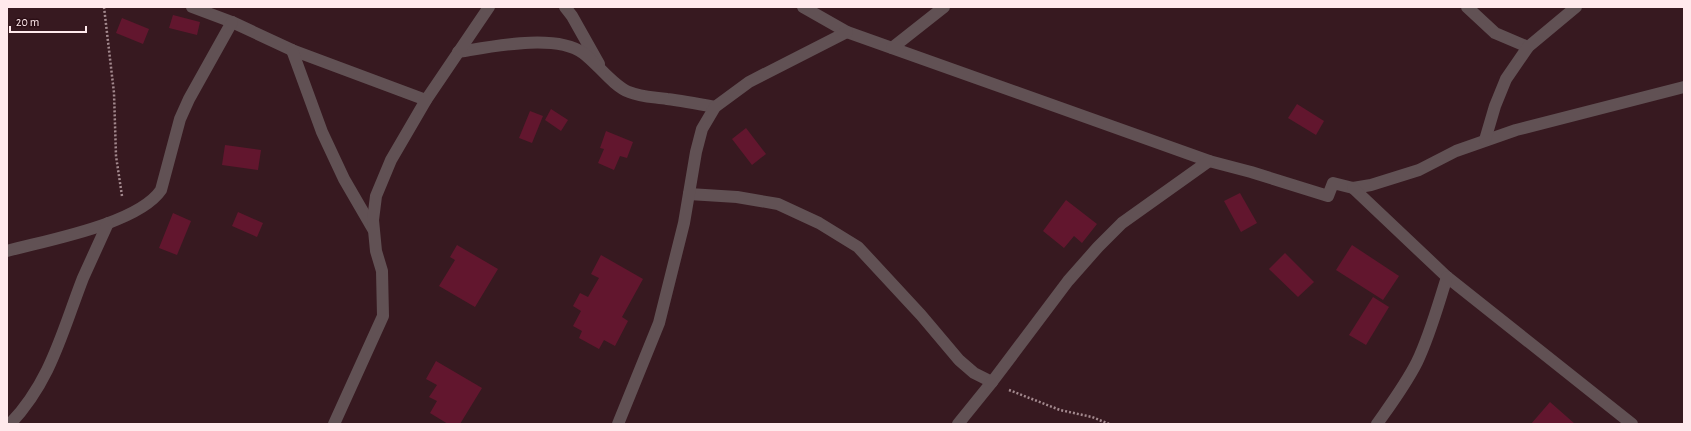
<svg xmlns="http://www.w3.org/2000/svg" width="1691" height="431" viewBox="0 0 1691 431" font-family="'Alegreya Sans',sans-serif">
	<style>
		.building { fill: #62162e }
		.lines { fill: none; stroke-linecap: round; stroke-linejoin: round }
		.path { stroke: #a3898e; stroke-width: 2.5; stroke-dasharray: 2 2; stroke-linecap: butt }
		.minor { stroke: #615154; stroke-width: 12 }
	</style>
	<rect width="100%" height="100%" fill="#371920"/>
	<g class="building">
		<polygon points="173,15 200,22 197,35 169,28"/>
		<polygon points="122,18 149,29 143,44 116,33"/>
		<polygon points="1297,104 1324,121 1316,135 1288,118"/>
		<polygon points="551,109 568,120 561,131 545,120"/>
		<polygon points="530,111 543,116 532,143 519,138"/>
		<polygon points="746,128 766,154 752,165 732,139"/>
		<polygon points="606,131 633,142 627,158 620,156 614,170 598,163 604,149 600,148"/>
		<polygon points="225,145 261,150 258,170 222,165"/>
		<polygon points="1240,193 1257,223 1241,232 1224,201"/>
		<polygon points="1066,200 1097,224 1082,243 1074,236 1064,248 1043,231"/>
		<polygon points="238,212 263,223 257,237 232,226"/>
		<polygon points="173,213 191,221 177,255 159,248"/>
		<polygon points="457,245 498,269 475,307 439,286 455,260 450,257"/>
		<polygon points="1352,245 1399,276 1383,300 1336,270"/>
		<polygon points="1285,253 1314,282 1298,297 1269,269"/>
		<polygon points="601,255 643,279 622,317 628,321 615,346 604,340 599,349 579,338 582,331 573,326 581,311 573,306 580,293 588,297 599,278 591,274"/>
		<polygon points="1373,297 1389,307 1366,345 1349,335"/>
		<polygon points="436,361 482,388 460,424 448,424 430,413 437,401 429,397 437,385 426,379"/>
		<polygon points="1550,402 1575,424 1531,424"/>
	</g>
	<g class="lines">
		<g class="path">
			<polyline points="104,7 114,93 116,156 122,196"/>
			<polyline points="1009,390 1060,410 1092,417 1109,424"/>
		</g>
		<g class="minor">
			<polyline points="192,7 232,22 292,50 426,100"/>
			<polyline points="565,7 572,16 599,64"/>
			<polyline points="803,7 847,32 1209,161 1251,172 1328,196 1333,183 1353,188 1371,185 1419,170 1456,151 1516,130 1684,87"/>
			<polyline points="1467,7 1495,33 1528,47"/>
			<polyline points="892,48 944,7"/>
			<polyline points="292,50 322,132 344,179 373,229"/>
			<path d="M458 52C490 47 555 33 583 53 598 64 613 86 629 92 641 97 654 97 667 99 683 101 699 104 715 107"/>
			<polyline points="1485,140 1495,106 1506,79 1528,47 1576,7"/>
			<polyline points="1353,188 1447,277 1632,424"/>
			<polyline points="689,194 737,197 778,204 819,223 858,247 921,315 959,360 974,373 992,382"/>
			<path d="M7 251C47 240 138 224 161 190L180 119 189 99 232 22"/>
			<path d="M10 424C51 381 62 332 83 278 91 260 100 241 108 223"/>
			<polyline points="334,424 383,316 382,271 376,251 373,220 376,196 391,160 426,100 489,7"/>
			<polyline points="618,424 659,323 684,223 696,152 702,129 715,107 749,82 847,32"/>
			<polyline points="958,424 992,382 1068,281 1098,247 1122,223 1209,161"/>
			<path d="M1377 424C1391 404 1406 384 1417 362 1430 335 1438 305 1447 277"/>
		</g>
	</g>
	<rect width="1691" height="431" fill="none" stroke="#ffe9ec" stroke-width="16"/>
	<path d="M10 26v6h76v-6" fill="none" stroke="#ffe9ec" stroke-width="2"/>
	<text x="16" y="26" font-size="12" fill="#ffe9ec" stroke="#2c0f16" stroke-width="3" paint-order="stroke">20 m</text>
</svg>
